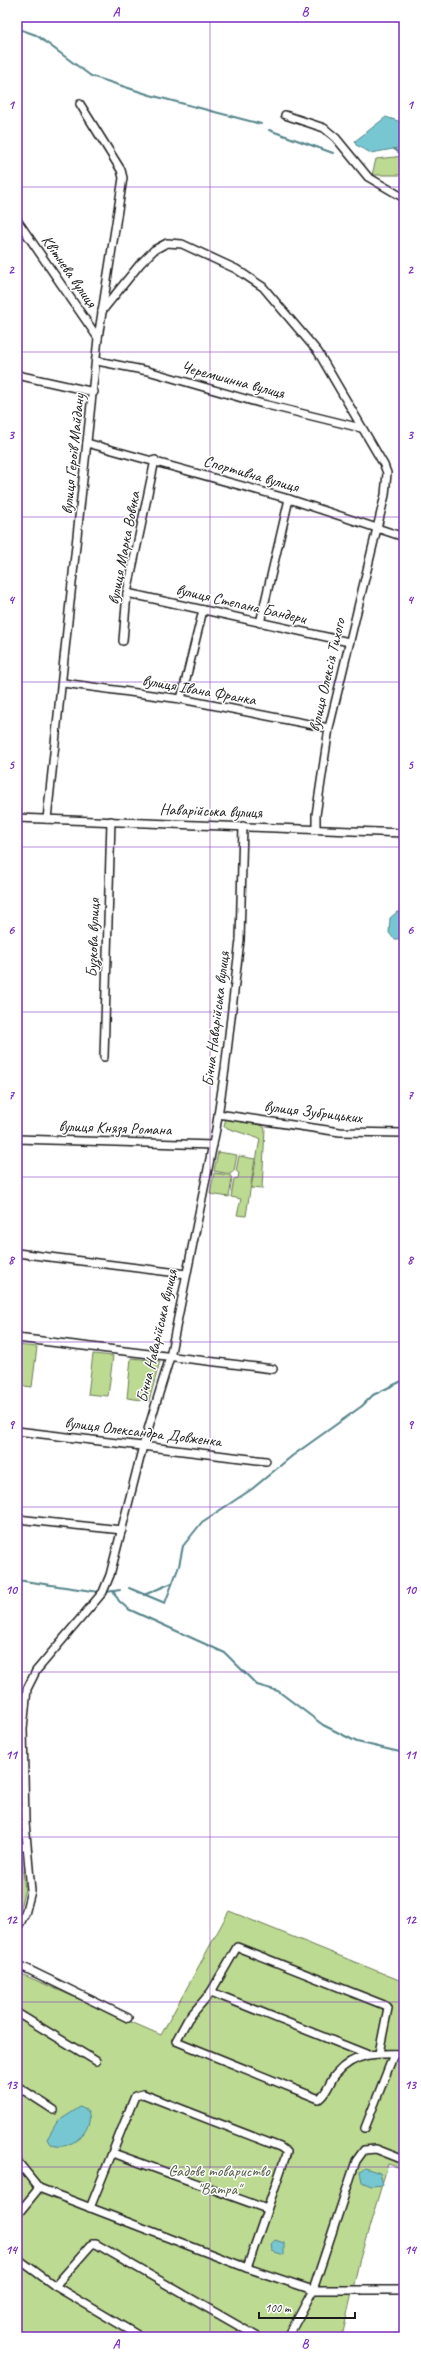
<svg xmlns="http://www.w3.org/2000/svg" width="421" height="2354" viewBox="0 0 421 2354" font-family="Caveat,sans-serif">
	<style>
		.green { fill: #bdda92; stroke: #6c7b57 }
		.water { fill: #77c7d2; stroke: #538389 }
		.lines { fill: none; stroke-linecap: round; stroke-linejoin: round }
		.stream { stroke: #538389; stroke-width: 2 }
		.minor-casing { stroke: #1c1c1c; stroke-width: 10 }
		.minor { stroke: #fff; stroke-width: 7 }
		.grid { fill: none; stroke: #7b2cbf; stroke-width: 1; stroke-opacity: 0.55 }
		.labels { text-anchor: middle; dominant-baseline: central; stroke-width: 3; stroke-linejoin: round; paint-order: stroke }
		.street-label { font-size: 16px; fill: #1c1c1c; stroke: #fff }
		.park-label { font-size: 16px; fill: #545e45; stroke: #fff }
		.neatline { fill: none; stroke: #7b2cbf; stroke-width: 1.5 }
		.grid-label { font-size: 13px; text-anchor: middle; font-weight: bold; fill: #7b2cbf }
	</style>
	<rect width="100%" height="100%" fill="#fff"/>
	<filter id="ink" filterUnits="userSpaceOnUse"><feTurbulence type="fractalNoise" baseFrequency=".025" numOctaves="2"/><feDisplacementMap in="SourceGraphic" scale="8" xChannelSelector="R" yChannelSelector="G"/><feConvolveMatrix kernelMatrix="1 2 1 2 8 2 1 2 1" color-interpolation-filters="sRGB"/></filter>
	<g filter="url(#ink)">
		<g class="green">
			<polygon points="404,156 404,175 372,175 376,159"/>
			<polygon points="226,1117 258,1123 265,1128 262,1189 251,1188 260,1139 224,1127"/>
			<polygon points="218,1152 237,1155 234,1171 230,1174 214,1171"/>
			<polygon points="239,1156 255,1159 246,1216 237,1215 241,1199 231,1197 234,1179 238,1178 239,1173 236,1171"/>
			<polygon points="214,1173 230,1175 232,1179 229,1197 210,1194"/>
			<polygon points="17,1345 37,1347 32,1387 17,1385"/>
			<polygon points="93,1354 113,1356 108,1396 88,1394"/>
			<polygon points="131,1358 160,1361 149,1401 127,1398"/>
			<polygon points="17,1819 25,1889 17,1918"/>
			<polygon points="229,1911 404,1982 404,2169 388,2164 359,2262 342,2337 17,2337 17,1972 161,2035"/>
		</g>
		<g class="water">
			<polygon points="386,117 404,123 404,147 371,153 356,145 355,141"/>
			<polygon points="397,912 404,912 404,939 394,939 389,933 390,918"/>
			<path d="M80 2107 88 2111C96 2130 68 2154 50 2144L47 2139 57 2122Z"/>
			<polygon points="365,2168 380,2173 383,2185 371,2186 362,2182 360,2172"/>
			<polygon points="275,2240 284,2243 284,2255 272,2251 271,2244"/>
		</g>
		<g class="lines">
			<g class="stream">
				<polyline points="17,31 22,30 36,35 91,76 150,95 261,124"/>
				<polyline points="269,130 333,153"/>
				<polyline points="394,149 404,156"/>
				<polyline points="17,1580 99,1592"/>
				<polyline points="129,1588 165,1603 179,1566 183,1546 202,1522 252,1489 292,1456 362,1406 373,1395 404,1380"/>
				<polyline points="114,1591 120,1590"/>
				<polyline points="106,1592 113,1591 119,1601 128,1609 225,1653 257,1685 278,1691 323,1725 357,1742 404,1753"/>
				<polyline points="144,1595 172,1583"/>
			</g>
			<g class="minor-casing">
				<g id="minor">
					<polyline points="285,115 324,128 336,138 368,177 404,198"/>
					<polyline points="17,220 98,338"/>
					<polyline points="102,311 140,264 154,250 167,243 182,244 236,269 263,287 318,352 384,465 387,473 385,495 329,728 316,815 316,830"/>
					<polyline points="97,361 148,371 263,404 361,428"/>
					<polyline points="17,375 94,392"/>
					<polyline points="87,443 289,499 404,537"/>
					<polyline points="127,593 349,642"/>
					<polyline points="260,623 289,499"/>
					<polyline points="123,641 127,593 155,460"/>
					<polyline points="63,683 181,699 329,728"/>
					<polyline points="181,699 203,610"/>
					<polyline points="17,818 404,833"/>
					<polyline points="47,819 98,338 123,178 121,170 80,104"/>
					<polyline points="104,1057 111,821"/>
					<polyline points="218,1114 340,1132 404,1133"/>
					<polyline points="17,1139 213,1145"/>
					<polyline points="17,1253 186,1274"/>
					<polyline points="17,1338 273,1369"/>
					<polyline points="17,1431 266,1461"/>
					<polyline points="17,1519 122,1530"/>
					<polyline points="17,1847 26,1847"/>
					<polyline points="17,1929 25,1914 31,1891 25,1822 23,1729 27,1689 36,1671 103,1592 110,1575 143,1446 170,1357 216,1129 225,1069 240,940 243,826"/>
					<polyline points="17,1964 128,2018"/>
					<polyline points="211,1992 366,2054"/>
					<polyline points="17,2013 96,2061"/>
					<path d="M379 2053 388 2008 384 2005 237 1947 211 1992 188 2019 176 2041 319 2099C328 2092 329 2082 336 2074 355 2052 378 2053 404 2054"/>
					<polyline points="17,2086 54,2110"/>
					<polyline points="365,2128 394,2054"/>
					<polyline points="113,2153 267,2209"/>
					<polyline points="17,2161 39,2188 247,2268 313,2290 404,2290"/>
					<polyline points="90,2208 135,2096 143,2094 280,2147 287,2152 247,2268"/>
					<polyline points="17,2215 39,2188"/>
					<polyline points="17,2258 55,2286 141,2337"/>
					<polyline points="55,2286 92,2244 96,2244 258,2337"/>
					<polyline points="288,2337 313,2290 356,2161 364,2150 376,2149 404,2160"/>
				</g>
			</g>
			<use href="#minor" class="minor"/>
		</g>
	</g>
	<path class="grid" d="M210 17V2337M17 187H404M17 352H404M17 517H404M17 682H404M17 847H404M17 1012H404M17 1177H404M17 1342H404M17 1507H404M17 1672H404M17 1837H404M17 2002H404M17 2167H404"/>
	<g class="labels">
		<g class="street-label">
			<text transform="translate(69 271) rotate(55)">Квітнева вулиця</text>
			<text transform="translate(233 380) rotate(15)">Черемшинна вулиця</text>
			<text transform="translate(73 454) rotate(-84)">вулиця Героїв Майдану</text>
			<text transform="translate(251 474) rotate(16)">Спортивна вулиця</text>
			<text transform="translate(124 548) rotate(-79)">вулиця Марка Вовчка</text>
			<text transform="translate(241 604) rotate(13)">вулиця Степана Бандери</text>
			<text transform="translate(327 675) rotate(-77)">вулиця Олексія Тихого</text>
			<text transform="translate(199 690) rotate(10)">вулиця Івана Франка</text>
			<text transform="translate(211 811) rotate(2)">Наварійська вулиця</text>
			<text transform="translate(93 938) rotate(-88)">Бузкова вулиця</text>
			<text transform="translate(216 1019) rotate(-83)">Бічна Наварійська вулиця</text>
			<text transform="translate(313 1112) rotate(7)">вулиця Зубрицьких</text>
			<text transform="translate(115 1128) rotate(2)">вулиця Князя Романа</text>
			<text transform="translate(157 1336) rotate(-77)">Бічна Наварійська вулиця</text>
			<text transform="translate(143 1432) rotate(7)">вулиця Олександра Довженка</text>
		</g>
		<g class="park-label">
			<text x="219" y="2171">Садове товариство<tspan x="219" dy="18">"Ватра"</tspan></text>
		</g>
	</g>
	<rect width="421" height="2354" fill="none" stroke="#fff" stroke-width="44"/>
	<path d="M259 2312v6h96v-6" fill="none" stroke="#1c1c1c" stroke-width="2"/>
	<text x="265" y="2312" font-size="12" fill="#1c1c1c" stroke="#ffffff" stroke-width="3" paint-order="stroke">100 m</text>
	<rect x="22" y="22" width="377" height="2310" class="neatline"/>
	<g class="grid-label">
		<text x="116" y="16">A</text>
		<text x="305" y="16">B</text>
		<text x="11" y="109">1</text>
		<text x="410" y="109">1</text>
		<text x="11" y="274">2</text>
		<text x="410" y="274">2</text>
		<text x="11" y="439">3</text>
		<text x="410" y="439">3</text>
		<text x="11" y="604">4</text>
		<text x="410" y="604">4</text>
		<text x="11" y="769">5</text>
		<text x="410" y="769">5</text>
		<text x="11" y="934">6</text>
		<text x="410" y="934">6</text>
		<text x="11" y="1099">7</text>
		<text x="410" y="1099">7</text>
		<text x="11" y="1264">8</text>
		<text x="410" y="1264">8</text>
		<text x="11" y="1429">9</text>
		<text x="410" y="1429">9</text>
		<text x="11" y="1594">10</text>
		<text x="410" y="1594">10</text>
		<text x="11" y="1759">11</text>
		<text x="410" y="1759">11</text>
		<text x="11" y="1924">12</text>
		<text x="410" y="1924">12</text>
		<text x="11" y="2089">13</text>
		<text x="410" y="2089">13</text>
		<text x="11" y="2254">14</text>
		<text x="410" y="2254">14</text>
		<text x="116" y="2348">A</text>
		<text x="305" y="2348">B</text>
	</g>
</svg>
